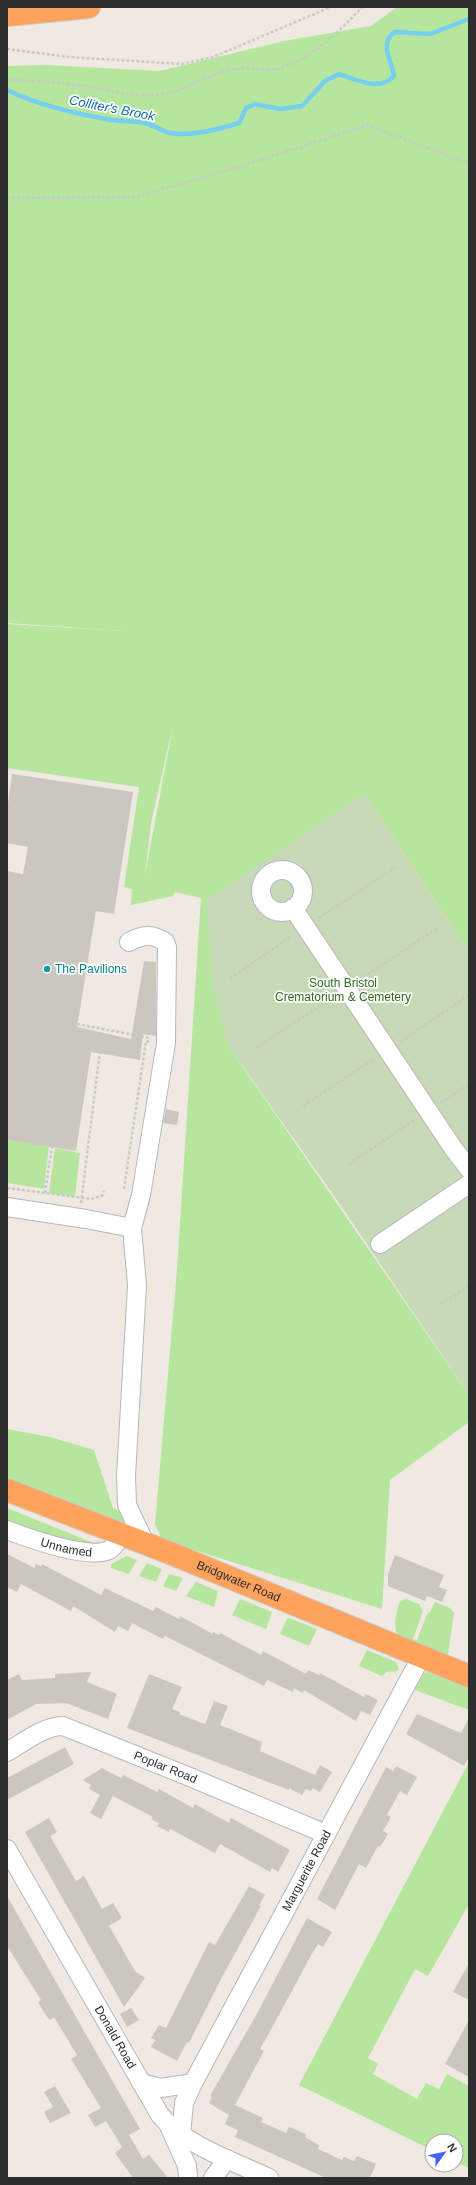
<svg xmlns="http://www.w3.org/2000/svg" width="476" height="2185" viewBox="0 0 476 2185" font-family="Arial,sans-serif">
	<style>
		.green { fill: #b6e59e; fill-rule: evenodd }
		.cemetery { fill: #c8d9b8 }
		.lines { fill: none; stroke-linecap: round; stroke-linejoin: round }
		.stream { stroke: #75cff0; stroke-width: 4.5 }
		.building { fill: #cbc7bf }
		.minor-casing { stroke: #b4b7c1; stroke-width: 20 }
		.highway-casing { stroke: #c9c9c9; stroke-width: 24 }
		.path { stroke: #c9c9c9; stroke-width: 2.5; stroke-dasharray: 3 2; stroke-linecap: butt }
		.minor { stroke: #fff; stroke-width: 18 }
		.highway { stroke: #ffa35c; stroke-width: 22 }
		.culture-dot { fill: #0f9aa8; stroke: #fff; stroke-width: 1.5 }
		.labels { text-anchor: middle; dominant-baseline: central; stroke-width: 3.5; stroke-linejoin: round; paint-order: stroke }
		.culture-label { font-size: 12px; fill: #0d838f; stroke: #fff; text-anchor: start }
		.park-label { font-size: 12px; fill: #2c6e1b; stroke: #fff }
		.street-label { font-size: 12px; fill: #2e2e2e; stroke: #fff }
		.water-label { font-size: 13px; font-style: italic; fill: #0d6fa3; stroke: #fff }
	</style>
	<rect width="100%" height="100%" fill="#efe9e1"/>
	<g class="green">
		<path d="M397 7H469V952L364 793 229 1047 469 1395V1422L390 1480 382 1609 162 1540 155 1524 177 1270 201 898 175 892 173 896 131 905 132 889 124 887 139 787 7 768V624L125 631 7 623V66L46 65 159 71 284 41 371 26ZM173 726 145 875 151 823Z"/>
		<polygon points="7,1140 49,1146 44,1189 7,1183"/>
		<polygon points="55,1148 80,1153 75,1197 49,1193"/>
		<polygon points="7,1429 50,1437 94,1450 113,1508 122,1512 127,1524 126,1527 7,1479"/>
		<polygon points="7,1508 101,1546 101,1547 7,1526"/>
		<polygon points="127,1556 137,1560 129,1574 111,1568 111,1564"/>
		<polygon points="147,1563 162,1569 156,1582 139,1576"/>
		<polygon points="169,1574 183,1578 176,1591 163,1586"/>
		<polygon points="196,1582 218,1591 214,1607 186,1596"/>
		<polygon points="240,1599 272,1612 266,1629 232,1615"/>
		<path d="M406 1599 419 1604 423 1611 413 1639 417 1640 427 1614 430 1612 435 1602 450 1608 454 1613 448 1654 446 1655 398 1637C393 1628 396 1611 400 1601Z"/>
		<polygon points="289,1618 317,1629 309,1646 280,1634 287,1619"/>
		<polygon points="367,1650 396,1662 399,1669 397,1671 386,1672 382,1676 359,1666"/>
		<polygon points="428,1672 469,1688 469,1710 415,1690 424,1673"/>
		<polygon points="469,1762 469,1904 428,1976 415,1969 368,2058 378,2064 373,2074 417,2099 426,2083 439,2089 447,2074 469,2086 469,2168 456,2162 456,2141 432,2141 432,2150 299,2085"/>
	</g>
	<polygon class="cemetery" points="364,793 469,952 469,1395 339,1203 229,1047 212,980 207,900"/>
	<g class="lines">
		<path class="stream" d="M7 90C38 105 72 113 106 119 119 122 135 120 148 124 161 128 164 134 179 134 199 134 221 129 239 123L246 108 255 104 280 109 302 106 325 81 339 74C357 80 379 92 394 76 392 61 378 43 395 32L430 34 469 19"/>
	</g>
	<g class="building">
		<polygon points="12,774 133,792 114,914 96,911 77,1027 131,1039 144,961 156,962 156,1036 143,1034 140,1060 91,1052 76,1151 7,1140 7,871 23,874 28,847 7,843 7,810"/>
		<polygon points="166,1109 179,1112 177,1125 163,1123"/>
		<polygon points="7,1554 34,1568 36,1564 41,1566 42,1564 101,1595 105,1588 153,1611 156,1607 179,1619 180,1616 213,1634 213,1632 219,1635 220,1633 261,1655 263,1651 306,1674 308,1670 319,1675 320,1673 364,1697 366,1694 378,1700 370,1715 361,1711 356,1721 304,1690 303,1693 294,1688 293,1692 267,1680 264,1686 165,1636 163,1639 132,1623 128,1631 118,1626 115,1632 73,1606 71,1611 21,1584 17,1592 7,1587"/>
		<polygon points="395,1555 444,1575 439,1587 447,1590 442,1602 427,1596 425,1601 388,1586 388,1574"/>
		<polygon points="91,1672 87,1682 117,1694 108,1719 66,1703 36,1704 7,1720 7,1680 19,1674 22,1680 55,1678 55,1674"/>
		<polygon points="149,1674 182,1687 172,1709 180,1712 179,1714 205,1724 214,1701 228,1706 220,1725 262,1742 260,1751 315,1775 320,1765 332,1772 320,1792 313,1788 311,1791 306,1789 302,1795 289,1788 289,1790 127,1728"/>
		<polygon points="417,1714 461,1733 469,1718 469,1757 464,1766 406,1734"/>
		<polygon points="65,1747 74,1764 7,1800 7,1778"/>
		<polygon points="396,1766 417,1777 407,1795 400,1791 387,1815 391,1817 383,1831 388,1834 380,1847 378,1846 366,1868 359,1864 335,1910 317,1899 386,1767 393,1771"/>
		<polygon points="102,1768 121,1778 123,1775 157,1792 159,1789 193,1808 195,1804 229,1823 231,1818 290,1850 278,1872 272,1868 270,1872 220,1844 215,1853 170,1829 169,1832 157,1826 159,1823 151,1819 153,1817 113,1796 101,1819 90,1813 100,1795 89,1789 91,1785 83,1780"/>
		<polygon points="49,1818 57,1832 50,1836 76,1881 84,1876 102,1909 113,1903 122,1918 109,1926 135,1971 145,1978 124,2007 25,1832"/>
		<polygon points="249,1886 265,1895 259,1905 261,1906 221,1979 189,2043 187,2042 177,2061 151,2047 155,2040 151,2038 159,2025 166,2028 209,1942 215,1945"/>
		<polygon points="7,1896 140,2129 129,2135 143,2159 149,2155 168,2178 133,2178 115,2153 122,2147 106,2121 95,2127 88,2115 101,2108 71,2059 77,2055 54,2017 50,2020 45,2014 38,2002 41,2000 7,1946"/>
		<polygon points="307,1918 332,1932 323,1947 318,1944 313,1952 268,2035 260,2049 264,2051 235,2105 263,2118 261,2122 286,2133 289,2127 306,2134 305,2137 319,2145 318,2149 342,2160 344,2157 354,2161 357,2156 376,2164 370,2178 326,2178 235,2137 238,2130 225,2124 229,2115 209,2103 212,2097 210,2096 259,2010"/>
		<polygon points="469,1963 469,2000 453,1992"/>
		<polygon points="131,2008 139,2020 127,2027 120,2014"/>
		<polygon points="469,2020 469,2077 445,2064"/>
		<polygon points="55,2086 71,2113 50,2123 44,2112 53,2107 44,2092"/>
	</g>
	<g class="lines">
		<g class="minor-casing">
			<g id="minor">
				<circle cx="282" cy="891" r="21"/>
				<polyline points="293,908 453,1148 469,1169"/>
				<path d="M7 1207 86 1219 132 1228 141 1195 166 1043 167 947 165 942C152 933 142 935 129 942"/>
				<polyline points="132,1228 137,1285 126,1476 127,1505 146,1545"/>
				<polyline points="380,1244 469,1184"/>
				<path id="s1" d="M7 1530C28 1538 89 1560 109 1550 115 1547 117 1541 120 1535"/>
				<path id="s2" d="M7 1752C24 1742 44 1726 63 1726L185 1775 326 1834"/>
				<path id="s3" d="M7 1849 160 2115C186 2146 233 2161 269 2178"/>
				<polyline points="141,2083 161,2088 193,2083"/>
				<polyline points="169,2126 187,2166 188,2178"/>
				<path id="s4" d="M181 2134 184 2103 193 2083 421 1657"/>
				<polyline points="213,2178 227,2159"/>
			</g>
		</g>
		<g class="highway-casing">
			<g id="highway">
				<polyline points="7,15 89,7"/>
				<path id="s5" d="M7 1490 170 1553 469 1676"/>
			</g>
		</g>
		<g class="path">
			<polyline points="7,49 69,57 182,64 213,57 331,7"/>
			<path d="M7 80C35 80 64 83 92 87 112 91 134 97 155 95 184 93 207 73 235 69 248 67 261 71 274 69 304 65 343 29 362 7"/>
			<polyline points="7,198 135,197 229,170 368,125 469,164"/>
			<polyline points="319,918 396,867"/>
			<polyline points="230,978 292,936"/>
			<polyline points="359,980 439,927"/>
			<polyline points="77,1024 150,1038"/>
			<polyline points="400,1042 469,995"/>
			<polyline points="256,1048 333,997"/>
			<polyline points="441,1103 469,1084"/>
			<polyline points="303,1106 374,1059"/>
			<polyline points="349,1164 415,1120"/>
			<polyline points="7,1188 91,1199 102,1196 104,1191"/>
			<polyline points="124,1189 146,1041 151,1042"/>
			<polyline points="45,1193 52,1147"/>
			<polyline points="81,1203 101,1043 103,1043"/>
			<polyline points="441,1304 469,1286"/>
		</g>
		<use href="#minor" class="minor"/>
		<use href="#highway" class="highway"/>
	</g>
	<circle class="culture-dot" cx="47" cy="969" r="4"/>
	<g class="labels">
		<g class="culture-label">
			<text x="55" y="969">The Pavilions</text>
		</g>
		<g class="park-label">
			<text x="343" y="983">South Bristol<tspan x="343" dy="14">Crematorium &amp; Cemetery</tspan></text>
		</g>
		<g class="street-label">
			<text stroke="none"><textPath href="#s1" startOffset="62">Unnamed</textPath></text>
			<text stroke="none"><textPath href="#s5" startOffset="249">Bridgwater Road</textPath></text>
			<text stroke="none"><textPath href="#s2" startOffset="173">Poplar Road</textPath></text>
			<text stroke="none"><textPath href="#s4" startOffset="294">Marguerite Road</textPath></text>
			<text stroke="none"><textPath href="#s3" startOffset="217">Donald Road</textPath></text>
		</g>
		<g class="water-label">
			<text transform="translate(112 108) rotate(11)">Colliter's Brook</text>
		</g>
	</g>
	<rect width="476" height="2185" fill="none" stroke="#2e2e2e" stroke-width="16"/>
	<g transform="translate(444 2153) rotate(57)"><circle r="19" fill="#ffffff" stroke="#ababab"/>
	<path d="M0-3L7 15L0 10L-7 15Z" fill="#4264fb"/>
	<text y="-6" font-size="11" font-weight="bold" text-anchor="middle" fill="#2e2e2e">N</text>
	</g>
</svg>
